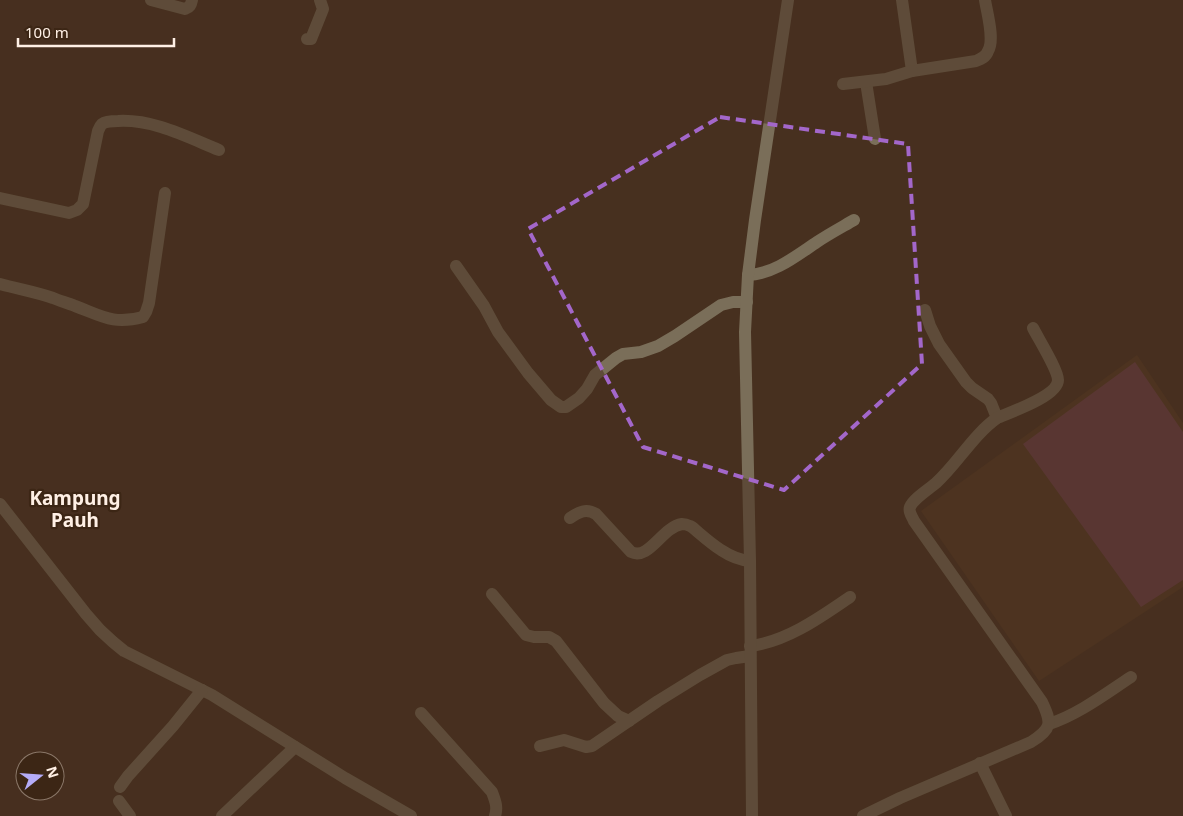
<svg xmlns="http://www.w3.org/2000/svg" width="1183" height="816" viewBox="0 0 1183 816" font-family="'Noto Sans',sans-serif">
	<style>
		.built { fill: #553822 }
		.green { fill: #6f3f4a }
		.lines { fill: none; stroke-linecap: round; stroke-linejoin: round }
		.minor { stroke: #7a6e59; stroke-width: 12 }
		.marked { fill: none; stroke: #a367ca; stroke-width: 4; stroke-dasharray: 10 6; stroke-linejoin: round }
		.labels { text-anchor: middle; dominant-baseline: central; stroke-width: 4.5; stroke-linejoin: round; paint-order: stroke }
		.quarter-label { font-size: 19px; font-weight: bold; fill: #fff0e5; stroke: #3c2615 }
	</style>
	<rect width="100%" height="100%" fill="#47301f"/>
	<polygon class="built" points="1137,355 1183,423 1183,587 1039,681 921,511"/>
	<polygon class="green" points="1135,362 1183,432 1183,580 1141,607 1023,444"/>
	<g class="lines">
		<g class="minor">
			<path d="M151 0 185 9C190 7 191 5 192 0"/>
			<path d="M902 0 912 71 976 61C981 59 986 57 988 51 995 40 987 13 985 0"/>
			<polyline points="307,39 311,39 323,9 320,0"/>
			<polyline points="866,82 875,139"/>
			<polyline points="843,84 886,79 912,71"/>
			<path d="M0 198 69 213 77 210 83 204 98 131C99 129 100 126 102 124 106 121 113 121 118 121 153 119 187 137 219 150"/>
			<polyline points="456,266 484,306 498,332 528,373 551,400 561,407 566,407 579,398 587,389 595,375 616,358 623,354 641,352 658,346 675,336 721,305 733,302 747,302"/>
			<path d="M748 275C774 274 796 256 817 242 829 234 842 227 854 220"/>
			<path d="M0 284C18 289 36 292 53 298 60 301 68 303 75 306 102 316 113 325 143 317L146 312 149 303 165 193"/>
			<polyline points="925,310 930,326 939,344 966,382 972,388 988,399 991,403 997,418"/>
			<polyline points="0,504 86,614 100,630 113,642 124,651 212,695 345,778 411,816"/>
			<path d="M570 518C579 512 586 508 596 514L631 552C649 561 662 527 682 524 684 524 688 525 690 526 693 527 696 531 699 533 706 539 713 545 721 550 730 556 739 560 750 561"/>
			<polyline points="492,594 526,635 534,637 549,637 556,641 604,703 618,716 629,721"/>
			<path d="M750 646C786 642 821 617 850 597"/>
			<path d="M421 713 492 792C495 800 498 807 495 816"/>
			<path d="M1049 724C1079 714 1105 694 1131 677"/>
			<polyline points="540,746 564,740 586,747 592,746 658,701 700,675 727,660 736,658 750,656"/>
			<polyline points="980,763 1006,816"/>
			<polyline points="120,787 128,776 173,726 202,690"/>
			<polyline points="119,801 130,816"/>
			<polyline points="222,816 295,747"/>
			<polyline points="752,816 750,561 745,332 748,275 755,220 788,0"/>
			<path d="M863 816 900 798 1031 742C1052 729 1052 723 1042 702L914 521C912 516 908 512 910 507 913 499 929 489 936 483 958 463 973 435 997 418 1011 412 1058 396 1058 380 1058 370 1038 338 1033 328"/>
		</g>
	</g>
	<path d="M0 0H1183V816H0ZM720 117 908 144 922 364 784 490 643 447 528 229Z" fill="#47301f" fill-opacity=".55" fill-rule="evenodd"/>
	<path class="marked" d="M720 117 908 144 922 364 784 490 643 447 528 229Z"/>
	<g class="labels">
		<g class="quarter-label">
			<text x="75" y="498">Kampung<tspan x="75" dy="22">Pauh</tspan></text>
		</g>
	</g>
	<g transform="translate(40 776) rotate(73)"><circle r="24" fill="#3c2615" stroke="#8a7768"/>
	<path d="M0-4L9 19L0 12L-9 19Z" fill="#b5acf8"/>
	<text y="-8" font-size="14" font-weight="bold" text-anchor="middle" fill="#fff0e5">N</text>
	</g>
	<path d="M18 38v8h156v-8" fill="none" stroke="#fff0e5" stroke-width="2.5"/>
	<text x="25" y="38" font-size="15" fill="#fff0e5" stroke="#3c2615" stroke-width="4" paint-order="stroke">100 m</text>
</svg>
